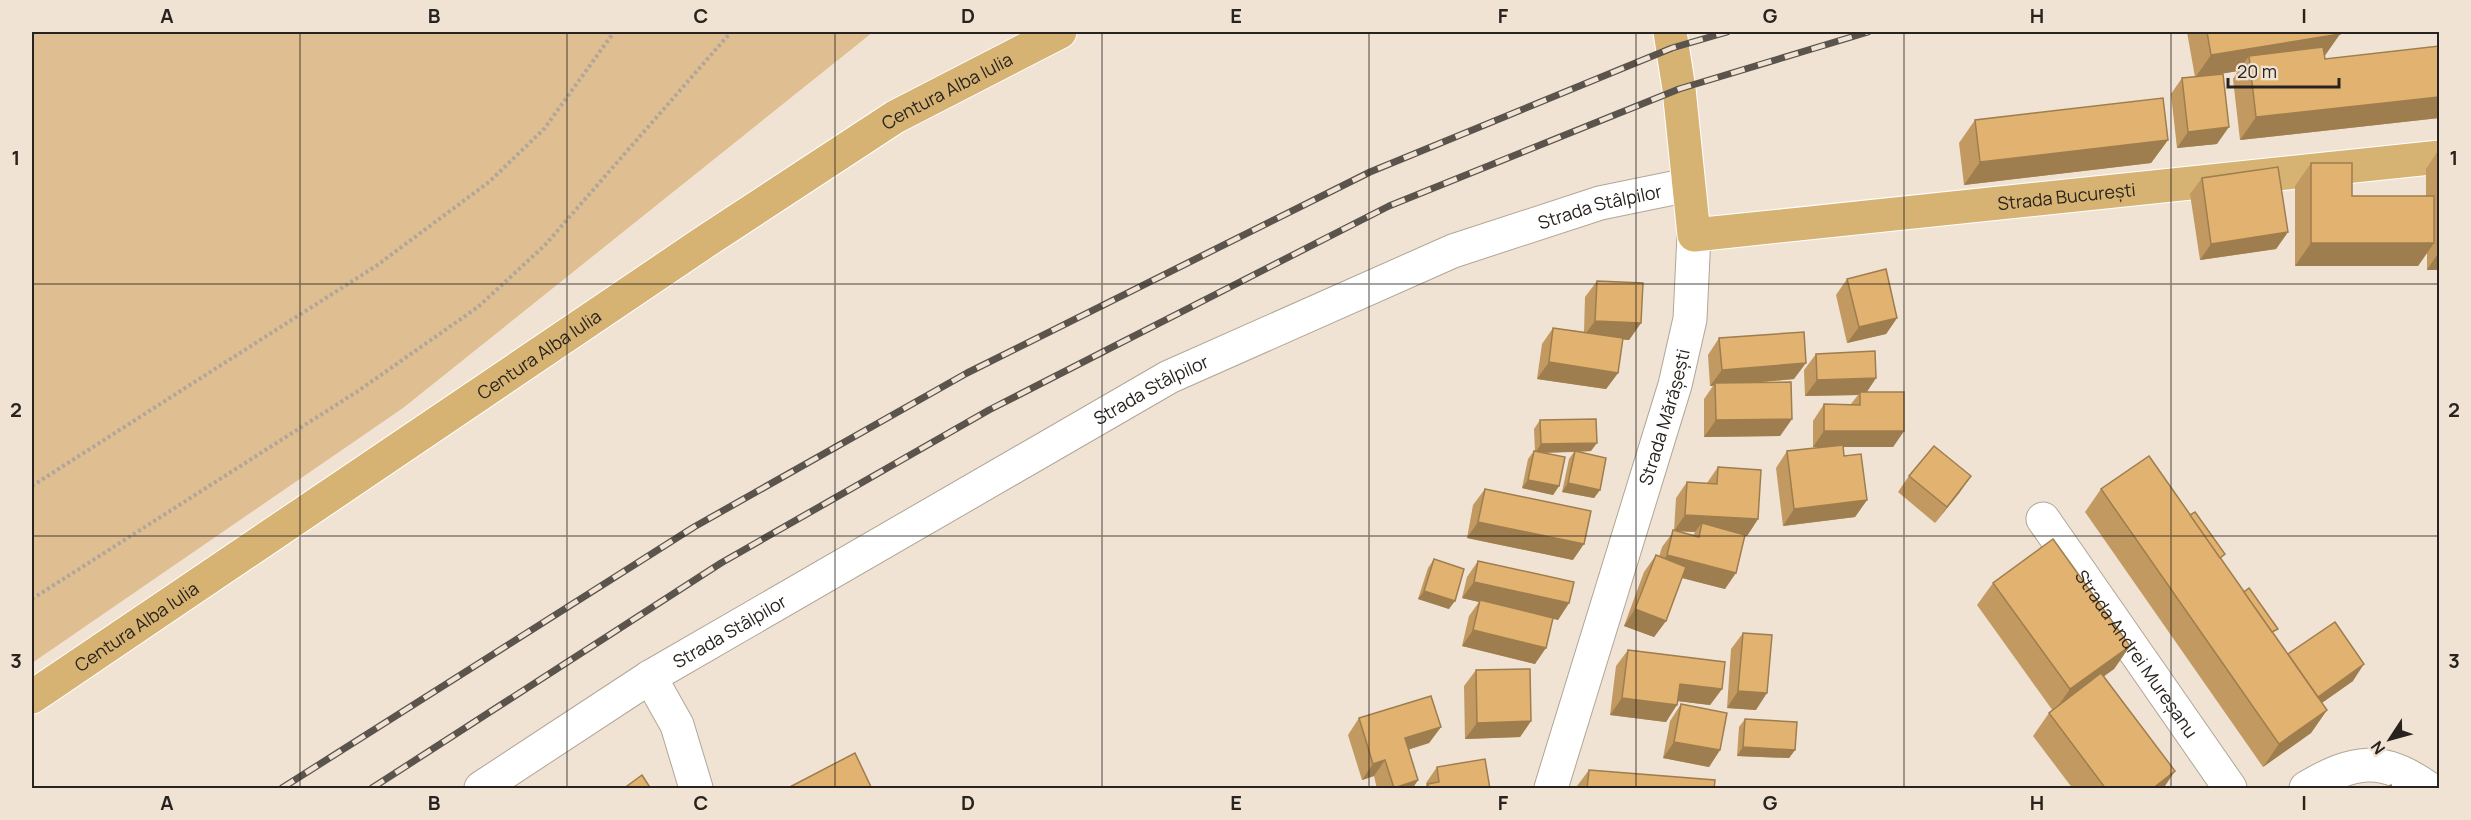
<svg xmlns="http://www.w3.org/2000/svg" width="2471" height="820" viewBox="0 0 2471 820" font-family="Manrope,sans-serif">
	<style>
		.green { fill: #dfbe91 }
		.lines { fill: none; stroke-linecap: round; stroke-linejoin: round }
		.minor-casing { stroke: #b1a697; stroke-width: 35 }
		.major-casing { stroke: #fff; stroke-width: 35 }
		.path { stroke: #b0a69a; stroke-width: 4; stroke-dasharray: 3 3; stroke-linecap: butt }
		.minor { stroke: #fff; stroke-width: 33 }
		.major { stroke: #d7b373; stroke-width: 33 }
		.rail-casing { stroke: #5b544d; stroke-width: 7 }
		.rail { stroke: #f0e3d4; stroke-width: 4.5; stroke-dasharray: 14; stroke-linecap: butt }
		.wall { fill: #c29960; fill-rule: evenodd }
		.shaded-wall { fill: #9e7d4e }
		.building { fill: #e2b270; stroke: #9e7d4e; stroke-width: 1.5 }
		.grid { fill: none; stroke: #28231e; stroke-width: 1.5; stroke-opacity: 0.55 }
		.labels { text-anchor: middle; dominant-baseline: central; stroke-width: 4.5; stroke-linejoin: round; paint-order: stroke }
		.street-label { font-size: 18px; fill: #28231e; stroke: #f0e3d4 }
		.neatline { fill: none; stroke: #28231e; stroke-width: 2 }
		.grid-label { font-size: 20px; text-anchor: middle; font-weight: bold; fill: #28231e }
	</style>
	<rect width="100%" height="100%" fill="#f0e3d4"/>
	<polygon class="green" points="32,32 873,32 403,408 32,663"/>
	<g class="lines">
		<g class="minor-casing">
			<g id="minor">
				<path id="s1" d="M2043 519 2230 788"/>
				<polyline points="650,677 677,725 696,788"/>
				<path id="s2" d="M481 788 650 677 1169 377 1453 251 1600 203 1688 185"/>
				<path id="s3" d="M1551 788 1675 385 1690 319 1694 235"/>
				<path d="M2306 788C2353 760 2382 755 2428 788"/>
			</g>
		</g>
		<g class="major-casing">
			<g id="major">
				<path id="s4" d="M1670 32 1679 89 1694 235 2440 157"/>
				<path id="s5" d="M32 697 703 243 895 117 1060 32"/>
			</g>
		</g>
		<g class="path">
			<polyline points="32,486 376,266 489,182 544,129 614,32"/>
			<polyline points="32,599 358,391 478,307 545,245 731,32"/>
		</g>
		<use href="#minor" class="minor"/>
		<use href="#major" class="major"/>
		<g class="rail-casing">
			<g id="rail">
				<polyline points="282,788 694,527 967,373 1370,172 1672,48 1727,32"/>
				<polyline points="372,788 721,563 989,410 1389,206 1679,89 1868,32"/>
			</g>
		</g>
		<use href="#rail" class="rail"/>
	</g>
	<g class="wall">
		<polygon points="2187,32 2340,32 2340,34 2324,56 2325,59 2439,46 2439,118 2240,140 2233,79 2238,71 2219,74 2217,144 2177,148 2171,94 2182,78 2195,77"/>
		<polygon points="1975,120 2168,140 2151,163 1964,185 1959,143"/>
		<polygon points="2439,149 2439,270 2427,270 2427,253 2418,266 2295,266 2295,186 2311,163 2352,196 2426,196 2426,169"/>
		<polygon points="2202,178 2288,232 2276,249 2200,260 2190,194"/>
		<polygon points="1847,279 1897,318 1886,334 1847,343 1836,295"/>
		<polygon points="1597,281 1641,323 1629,340 1623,339 1618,373 1606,389 1537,379 1542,344 1553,328 1584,332 1585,297"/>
		<polygon points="1719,338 1794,379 1760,382 1792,419 1780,436 1704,437 1704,399 1713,386 1710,386 1708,355"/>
		<polygon points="1816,354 1876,378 1866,392 1904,431 1893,447 1843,447 1844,456 1867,500 1855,517 1783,526 1776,468 1787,451 1825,447 1813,447 1813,421 1824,404 1851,404 1858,395 1805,396 1804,370"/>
		<polygon points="1540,420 1591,451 1578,452 1600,490 1594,498 1562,492 1569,459 1574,452 1543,453 1559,486 1553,495 1522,488 1528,459 1534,451 1535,451 1534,429"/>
		<path d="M1718 467 1758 519 1747 536 1745 535 1725 589 1682 578 1666 621 1654 637 1624 626 1644 572 1656 555 1659 557 1662 547 1674 531 1676 498 1687 482 1707 483ZM1676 531 1695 532 1693 536Z"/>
		<polygon points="1909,476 1960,492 1935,523 1898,492"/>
		<polygon points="1485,489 1573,560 1467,538 1473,505"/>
		<polygon points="2101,489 2221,560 2288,654 2353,681 2322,703 2327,710 2311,733 2263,767 2085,512"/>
		<polygon points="1434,559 1449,609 1418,599 1428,568"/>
		<polygon points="1478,561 1569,603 1558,620 1553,618 1535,664 1462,646 1469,616 1479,602 1462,598 1467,577"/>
		<polygon points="1993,583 2130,646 2114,669 2104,676 2163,789 2073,789 2033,736 2049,713 2053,711 1977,605"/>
		<polygon points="1743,633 1756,710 1727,708 1731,649"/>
		<polygon points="1628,650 1722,689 1710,705 1678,701 1666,722 1610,715 1616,666"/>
		<polygon points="1476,670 1531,721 1520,737 1465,739 1464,686"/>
		<polygon points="1681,704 1720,750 1709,767 1663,758 1670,721"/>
		<polygon points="1359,718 1441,727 1429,743 1408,750 1418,780 1412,789 1377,789 1374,776 1362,780 1348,735"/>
		<polygon points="1745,719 1795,750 1789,758 1737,756 1739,727"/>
		<polygon points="1437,767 1490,789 1425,789 1426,786 1426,783"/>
		<polygon points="1589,770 1714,789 1577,789 1577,786"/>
	</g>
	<g class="shaded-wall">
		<polygon points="2340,34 2324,57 2249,56 2238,71 2195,78 2211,55"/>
		<polygon points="2439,97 2439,118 2240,140 2256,117"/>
		<polygon points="2229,127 2217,144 2177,148 2188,132"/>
		<polygon points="2168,140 2151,163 1964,185 1980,162"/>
		<polygon points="2288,232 2276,249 2200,260 2211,244"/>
		<polygon points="2311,243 2434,243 2418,266 2295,266"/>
		<polygon points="2439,252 2439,270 2427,270"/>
		<polygon points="1897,318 1886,334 1847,343 1859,327"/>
		<polygon points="1595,321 1641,323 1629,340 1583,337"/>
		<polygon points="1549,362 1618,373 1606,389 1537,379"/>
		<polygon points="1806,363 1794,379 1715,386 1715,383 1713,386 1710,386 1722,370"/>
		<polygon points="1876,378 1865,395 1860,392 1858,395 1805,396 1817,380"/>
		<polygon points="1792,419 1780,436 1704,437 1716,420"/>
		<polygon points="1824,431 1904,431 1893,447 1813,447"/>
		<polygon points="1597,443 1591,451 1535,453 1541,444"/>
		<polygon points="1971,476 1960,492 1935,523 1947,507"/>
		<polygon points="1528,480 1559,486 1553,495 1522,488"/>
		<polygon points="1568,483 1600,490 1594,498 1562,492"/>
		<polygon points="1867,500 1855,517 1783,526 1794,509"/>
		<polygon points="1685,515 1758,519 1747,536 1700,533 1702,523 1695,532 1674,531"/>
		<polygon points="1478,522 1584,544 1573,560 1467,538"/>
		<polygon points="1667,555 1736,573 1725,589 1655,571"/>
		<polygon points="1474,582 1569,603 1558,620 1480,602 1480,600 1479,602 1462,598"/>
		<polygon points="1424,591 1455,601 1449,609 1418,599"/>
		<polygon points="1635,609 1666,621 1654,637 1624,626"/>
		<polygon points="1473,630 1546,648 1535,664 1462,646"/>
		<polygon points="2130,646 2114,669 2054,712 2070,689"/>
		<polygon points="2364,664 2353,681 2300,718 2311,701"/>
		<polygon points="1680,684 1722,689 1710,705 1668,700"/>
		<polygon points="1738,691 1767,693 1756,710 1727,708"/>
		<polygon points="1622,698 1677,705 1666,722 1610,715"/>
		<polygon points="2327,710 2311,733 2263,767 2279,744"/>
		<polygon points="1531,721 1520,737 1465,739 1477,723"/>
		<polygon points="1441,727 1429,743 1393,754 1405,738"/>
		<polygon points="1674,742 1720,750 1709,767 1663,758"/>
		<polygon points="1743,747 1795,750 1789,758 1737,756"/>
		<polygon points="1385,760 1374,776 1362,780 1373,764"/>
		<polygon points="2175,771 2163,789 2152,789"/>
		<polygon points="1418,780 1412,789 1393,789 1394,788"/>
	</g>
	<g class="building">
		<polygon points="2207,32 2340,32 2340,34 2211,55"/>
		<polygon points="2439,46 2439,97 2256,117 2249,56 2323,47 2325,59"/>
		<polygon points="2223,74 2229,127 2188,132 2182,78"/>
		<polygon points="2163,98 2168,140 1980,162 1975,120"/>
		<polygon points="2311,163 2352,163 2352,196 2434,196 2434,243 2311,243"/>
		<polygon points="2278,167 2288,232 2211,244 2202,178"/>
		<polygon points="1886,269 1897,318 1859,327 1847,279"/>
		<polygon points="1597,281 1643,283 1641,323 1595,321"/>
		<polygon points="1553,328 1623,338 1618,373 1549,362"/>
		<polygon points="1804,332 1806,363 1722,370 1719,338"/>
		<polygon points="1875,351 1876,378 1817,380 1816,354"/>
		<polygon points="1791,382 1792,419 1716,420 1715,383"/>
		<polygon points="1860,392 1904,392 1904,431 1824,431 1824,404 1860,405"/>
		<polygon points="1596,419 1597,443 1541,444 1540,420"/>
		<polygon points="1843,445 1844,456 1861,454 1867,500 1794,509 1787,451"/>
		<polygon points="1934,446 1971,476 1947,507 1909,476"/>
		<polygon points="1534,451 1565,457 1559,486 1528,480"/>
		<polygon points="1575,451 1606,458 1600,490 1568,483"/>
		<polygon points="2149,456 2327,710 2279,744 2101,489"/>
		<polygon points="1718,467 1761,470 1758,519 1685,515 1687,482 1717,484"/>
		<polygon points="1485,489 1591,511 1584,544 1478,522"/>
		<polygon points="2195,512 2225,554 2220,558 2190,515"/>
		<polygon points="1702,523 1745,535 1736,573 1667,555 1673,530 1699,537"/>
		<polygon points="2053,539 2130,646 2070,689 1993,583"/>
		<polygon points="1656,555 1686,567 1666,621 1635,609"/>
		<polygon points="1434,559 1464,569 1455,601 1424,591"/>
		<polygon points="1478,561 1574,582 1569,603 1474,582"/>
		<polygon points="2249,588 2278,629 2272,632 2244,592"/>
		<polygon points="1480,600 1553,618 1546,648 1473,630"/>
		<polygon points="2335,622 2364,664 2318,697 2288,654"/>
		<polygon points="1743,633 1772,635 1767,693 1738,691"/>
		<polygon points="1628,650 1725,662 1722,689 1680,684 1677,705 1622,698"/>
		<polygon points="1530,669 1531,721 1477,723 1476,670"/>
		<polygon points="2101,673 2175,771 2152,789 2106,789 2049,713"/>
		<polygon points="1431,696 1441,727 1405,738 1418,780 1394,788 1385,760 1373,764 1359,718"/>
		<polygon points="1681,704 1727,713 1720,750 1674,742"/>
		<polygon points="1745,719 1797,722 1795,750 1743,747"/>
		<polygon points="855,753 872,789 786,789"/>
		<polygon points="1485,759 1490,789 1428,789 1428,784 1439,782 1437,767"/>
		<polygon points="1589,770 1715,780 1714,789 1587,789"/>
		<polygon points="642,775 651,789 623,789"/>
		<polygon points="2391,785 2393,789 2386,789"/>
	</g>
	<path class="grid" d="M300 32V788M567 32V788M835 32V788M1102 32V788M1369 32V788M1636 32V788M1904 32V788M2171 32V788M32 284H2440M32 536H2440"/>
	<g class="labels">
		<g class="street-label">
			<text stroke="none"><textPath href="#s5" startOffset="1098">Centura Alba Iulia</textPath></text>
			<text stroke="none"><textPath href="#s4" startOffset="579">Strada București</textPath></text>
			<text stroke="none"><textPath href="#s2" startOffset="1266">Strada Stâlpilor</textPath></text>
			<text stroke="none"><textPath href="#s5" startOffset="612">Centura Alba Iulia</textPath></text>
			<text stroke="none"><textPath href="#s2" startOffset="780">Strada Stâlpilor</textPath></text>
			<text stroke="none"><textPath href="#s3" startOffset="388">Strada Mărășești</textPath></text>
			<text stroke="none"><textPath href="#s5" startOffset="126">Centura Alba Iulia</textPath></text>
			<text stroke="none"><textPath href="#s2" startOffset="294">Strada Stâlpilor</textPath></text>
			<text stroke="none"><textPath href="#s1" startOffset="164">Strada Andrei Mureșanu</textPath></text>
		</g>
	</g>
	<rect width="2471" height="820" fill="none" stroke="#f0e3d4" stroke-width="66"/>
	<g transform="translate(2390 739) rotate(234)" stroke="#f0e3d4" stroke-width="4.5" paint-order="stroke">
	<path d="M0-4.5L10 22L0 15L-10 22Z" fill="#28231e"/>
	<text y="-9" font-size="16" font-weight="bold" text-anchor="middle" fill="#28231e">N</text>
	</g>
	<path d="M2228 78v9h111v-9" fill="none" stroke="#28231e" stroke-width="3"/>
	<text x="2237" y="78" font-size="18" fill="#28231e" stroke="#f0e3d4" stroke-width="4.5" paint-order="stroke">20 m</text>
	<rect x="33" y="33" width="2405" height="754" class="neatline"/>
	<g class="grid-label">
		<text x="167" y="23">A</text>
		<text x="434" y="23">B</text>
		<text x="701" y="23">C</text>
		<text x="968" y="23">D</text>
		<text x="1236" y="23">E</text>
		<text x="1503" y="23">F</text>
		<text x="1770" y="23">G</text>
		<text x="2037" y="23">H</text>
		<text x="2304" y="23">I</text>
		<text x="16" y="165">1</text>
		<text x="2454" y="165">1</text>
		<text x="16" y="417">2</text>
		<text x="2454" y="417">2</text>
		<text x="16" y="668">3</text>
		<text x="2454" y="668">3</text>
		<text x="167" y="810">A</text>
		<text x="434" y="810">B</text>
		<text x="701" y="810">C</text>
		<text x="968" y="810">D</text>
		<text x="1236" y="810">E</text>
		<text x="1503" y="810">F</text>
		<text x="1770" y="810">G</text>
		<text x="2037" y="810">H</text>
		<text x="2304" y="810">I</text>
	</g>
</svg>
